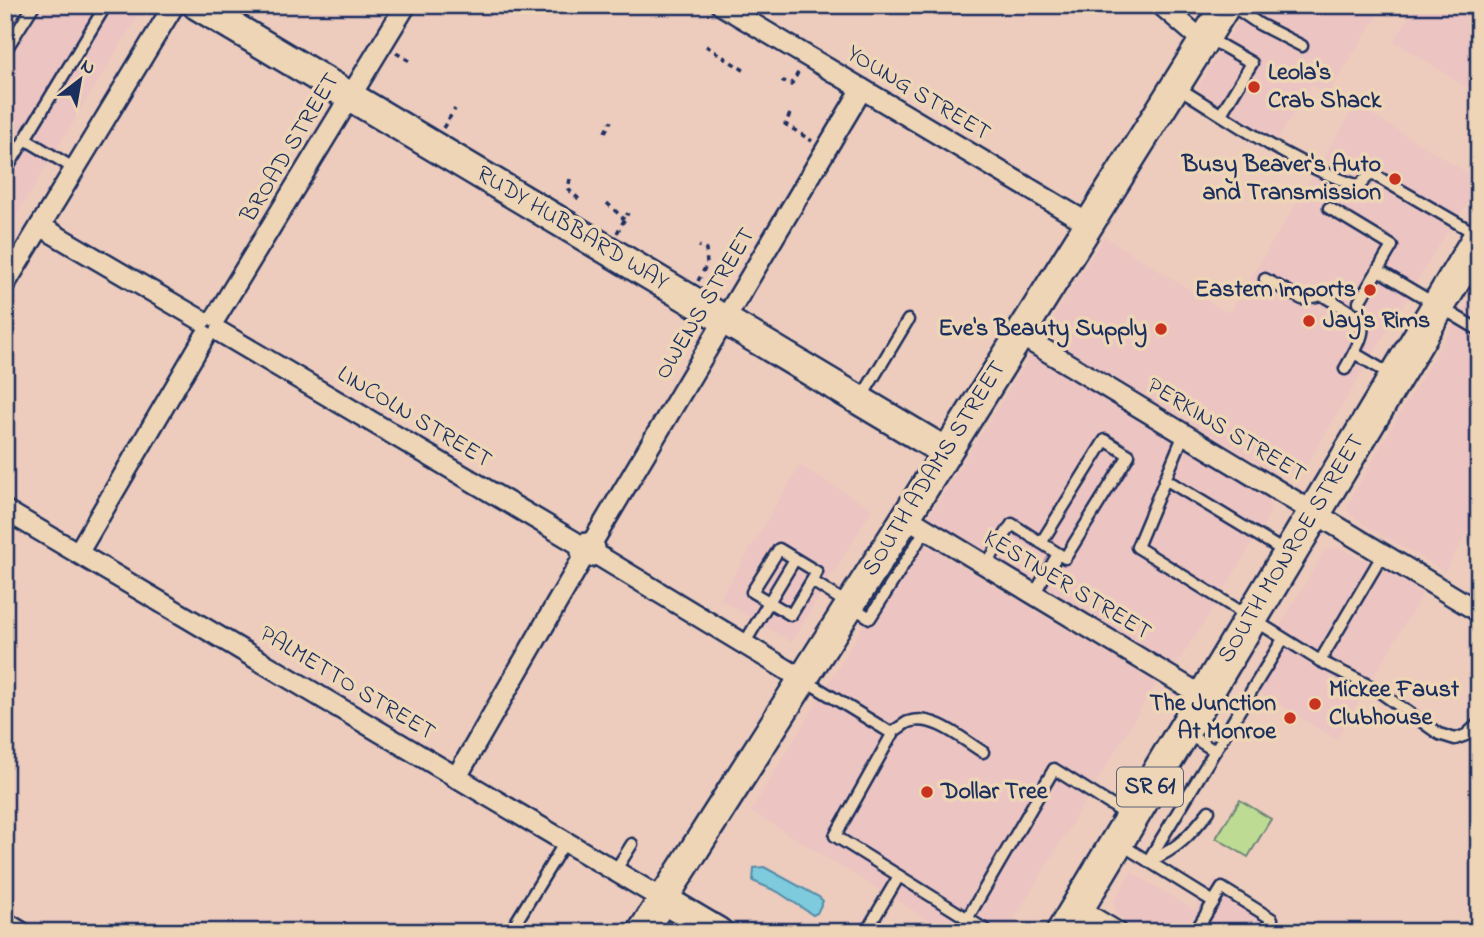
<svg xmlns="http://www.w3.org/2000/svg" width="1484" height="937" viewBox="0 0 1484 937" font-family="'Indie Flower',sans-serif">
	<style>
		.built { fill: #ecc4c2 }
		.green { fill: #bddb93; stroke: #6c8578; stroke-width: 2 }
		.water { fill: #7ecbdd; stroke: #568daa; stroke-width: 2 }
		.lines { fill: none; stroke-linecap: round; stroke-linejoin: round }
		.lane-casing { stroke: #1b2f5e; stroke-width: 15 }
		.street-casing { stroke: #1b2f5e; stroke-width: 24 }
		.secondary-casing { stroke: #1b2f5e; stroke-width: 33 }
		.primary-casing { stroke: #1b2f5e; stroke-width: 37 }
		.path { stroke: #1b2f5e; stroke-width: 3.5; stroke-dasharray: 5 5; stroke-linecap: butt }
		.lane { stroke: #eed5b6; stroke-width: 10 }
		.street { stroke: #eed5b6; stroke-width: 19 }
		.secondary { stroke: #eed5b6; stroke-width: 28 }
		.primary { stroke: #eed5b6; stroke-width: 32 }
		.poi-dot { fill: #c8321e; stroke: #eed5b6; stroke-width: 2.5 }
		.labels { text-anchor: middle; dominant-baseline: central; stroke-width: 7; stroke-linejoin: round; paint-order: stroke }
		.shield { fill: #eed5b6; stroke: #5a6178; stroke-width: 2 }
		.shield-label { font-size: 23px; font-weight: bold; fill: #1b2f5e }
		.poi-label { font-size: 24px; font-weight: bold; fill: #1b2f5e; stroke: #eed5b6; text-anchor: start }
		.street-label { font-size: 24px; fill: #1b2f5e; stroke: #eed5b6 }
	</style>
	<rect width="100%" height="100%" fill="#edcbbd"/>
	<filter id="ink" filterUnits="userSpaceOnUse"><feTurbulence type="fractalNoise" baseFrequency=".0143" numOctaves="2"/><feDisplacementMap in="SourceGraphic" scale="14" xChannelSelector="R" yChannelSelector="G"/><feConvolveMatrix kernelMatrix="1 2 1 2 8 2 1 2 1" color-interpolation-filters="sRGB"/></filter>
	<g filter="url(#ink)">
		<g class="built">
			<polygon points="5,5 144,5 5,234"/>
			<polygon points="1249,5 1384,5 1327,95 1312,85 1276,141 1197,89"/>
			<polygon points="1394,5 1479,5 1479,95 1394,41 1410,16"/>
			<polygon points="1356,105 1479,180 1479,185 1435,251 1302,472 1289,476 1275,473 1061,346 1046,330 1104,237 1229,314"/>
			<polygon points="1479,284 1479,511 1445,571 1364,525 1350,514 1347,506 1396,420"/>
			<polygon points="1033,352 1257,488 1268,499 1270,513 1213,608 1175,666 928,518"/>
			<polygon points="800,466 872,509 791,642 720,599"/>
			<polygon points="916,539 1156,683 1006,932 948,932 751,811"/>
			<polygon points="1338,547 1390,573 1423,593 1336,739 1246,684 1325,550"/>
			<polygon points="1131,872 1195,911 1215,879 1292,926 1289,932 1139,932 1117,914 1114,901"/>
		</g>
		<polygon class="green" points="1240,800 1271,819 1248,857 1216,838"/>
		<polygon class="water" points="764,867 819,897 823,901 817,913 813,915 778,892 753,881 754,868"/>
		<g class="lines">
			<g class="lane-casing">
				<g id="lane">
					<polyline points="1231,5 1259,24 1302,46"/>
					<polyline points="1210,39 1252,63 1221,114"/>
					<polyline points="5,51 34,5"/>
					<path d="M1177 87C1236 123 1293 165 1359 186L1371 173 1478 235"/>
					<polyline points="25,139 75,169"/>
					<polyline points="5,172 103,10 102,5"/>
					<polyline points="1329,208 1392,246 1359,302"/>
					<polyline points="1378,270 1479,330"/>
					<path d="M1265 279 1302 299 1322 295C1369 323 1373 319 1345 369"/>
					<polyline points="1354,353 1393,376"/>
					<polyline points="860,400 908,320"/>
					<polyline points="1184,434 1137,547 1320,661 1374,688 1439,734 1455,739 1466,735 1479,723"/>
					<polyline points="1165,479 1287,553"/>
					<polyline points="5,532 15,516"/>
					<polygon points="779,549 817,572 791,615 752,592"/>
					<polyline points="986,565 1012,524 1065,558 1129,455 1105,440 1041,543"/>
					<polyline points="812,581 870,618 926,529"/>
					<polyline points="1034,594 1058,554"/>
					<polyline points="744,644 795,559"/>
					<polyline points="1320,661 1383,554"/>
					<polyline points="806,681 893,734"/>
					<polyline points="1186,733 1215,751"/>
					<path d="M983 752C963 740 934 713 908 722 904 724 899 728 894 731L835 836 989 932"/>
					<polyline points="1119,843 1214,902"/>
					<polyline points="1148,861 1283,639"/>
					<path d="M1149 861C1178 849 1190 835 1209 811"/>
					<polyline points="615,871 632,844"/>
					<polyline points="5,917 30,932"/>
					<polyline points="967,919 1054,769 1127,815"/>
					<polyline points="510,932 565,842"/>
					<polyline points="866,932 899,876"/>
					<polyline points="1195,932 1222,888 1272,919 1264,932"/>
				</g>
			</g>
			<g class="street-casing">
				<g id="street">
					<polyline points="721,5 1089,224"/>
					<polyline points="1161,5 1203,41"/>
					<polyline points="40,226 201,320"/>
					<polyline points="5,284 174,5"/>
					<polyline points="216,317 406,5"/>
					<polyline points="220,332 582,546 586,543 592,543 595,548 594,553 590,557 584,556 581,552 582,546"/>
					<polyline points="1020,335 1479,612"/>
					<polyline points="5,510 664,900"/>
					<polyline points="906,517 1204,697"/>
					<polyline points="592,543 862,89"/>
					<polyline points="78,553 205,336"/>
					<polyline points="594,553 802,679"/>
					<polyline points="456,778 584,556"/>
					<polyline points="1077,908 1117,932"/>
				</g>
			</g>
			<g class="secondary-casing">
				<g id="secondary">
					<polyline points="197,5 946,452"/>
					<polyline points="664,900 718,932"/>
					<polyline points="642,932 906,517 1226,5"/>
				</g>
			</g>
			<g class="primary-casing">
				<polyline id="primary" points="1063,932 1479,238"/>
			</g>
			<g class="path">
				<polyline points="706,46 745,71"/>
				<polyline points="396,53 410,61"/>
				<polyline points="782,83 784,81 791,85 799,71"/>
				<polyline points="790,114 785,124 812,141"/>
				<polyline points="443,128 455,109"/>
				<polyline points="605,132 611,121"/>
				<polyline points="570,179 568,189 581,201"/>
				<polyline points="607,203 624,219"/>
				<polyline points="617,233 628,213"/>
				<polyline points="698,281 707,264 706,250 699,246"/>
			</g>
			<use href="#lane" class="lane"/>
			<use href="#street" class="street"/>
			<use href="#secondary" class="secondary"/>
			<use href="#primary" class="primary"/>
		</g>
	</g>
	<g class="poi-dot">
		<circle cx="1254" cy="87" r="7"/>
		<circle cx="1395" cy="179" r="7"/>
		<circle cx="1370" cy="290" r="7"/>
		<circle cx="1309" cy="321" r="7"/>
		<circle cx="1161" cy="329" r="7"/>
		<circle cx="1315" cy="704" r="7"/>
		<circle cx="1290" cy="718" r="7"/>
		<circle cx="927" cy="792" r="7"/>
	</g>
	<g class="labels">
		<rect class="shield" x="1117" y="767.5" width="66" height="39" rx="5"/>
		<g class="shield-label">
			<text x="1150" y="787">SR 61</text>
		</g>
		<g class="poi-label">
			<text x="1268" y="73">Leola's<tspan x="1268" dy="28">Crab Shack</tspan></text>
			<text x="1381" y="165" text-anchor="end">Busy Beaver's Auto<tspan x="1381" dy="28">and Transmission</tspan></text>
			<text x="1356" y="290" text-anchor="end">Eastern Imports</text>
			<text x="1323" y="321">Jay's Rims</text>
			<text x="1147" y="329" text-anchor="end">Eve's Beauty Supply</text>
			<text x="1329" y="690">Mickee Faust<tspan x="1329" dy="28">Clubhouse</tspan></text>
			<text x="1276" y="704" text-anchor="end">The Junction<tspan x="1276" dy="28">At Monroe</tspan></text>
			<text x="941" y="792">Dollar Tree</text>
		</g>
		<g class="street-label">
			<text transform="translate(918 94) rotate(31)">YOUNG STREET</text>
			<text transform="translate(291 148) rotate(-59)">BROAD STREET</text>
			<text transform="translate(572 229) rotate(31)">RUDY HUBBARD WAY</text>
			<text transform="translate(706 304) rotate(-59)">OWENS STREET</text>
			<text transform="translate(414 418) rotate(31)">LINCOLN STREET</text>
			<text transform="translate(1226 431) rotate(31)">PERKINS STREET</text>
			<text transform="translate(935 469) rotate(-58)">SOUTH ADAMS STREET</text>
			<text transform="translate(1292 549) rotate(-59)">SOUTH MONROE STREET</text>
			<text transform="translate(1067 586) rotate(31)">KESTNER STREET</text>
			<text transform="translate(347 684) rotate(31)">PALMETTO STREET</text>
		</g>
	</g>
	<rect width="1484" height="937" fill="none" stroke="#eed5b6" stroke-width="28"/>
	<rect x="14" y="14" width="1456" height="909" fill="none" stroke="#1b2f5e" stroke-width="2.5" filter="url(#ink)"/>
	<g transform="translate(80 80) rotate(31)" stroke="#eed5b6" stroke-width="5" paint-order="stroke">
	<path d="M0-5L12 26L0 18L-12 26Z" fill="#1b2f5e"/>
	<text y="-10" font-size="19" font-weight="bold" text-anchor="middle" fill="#1b2f5e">N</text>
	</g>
</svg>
